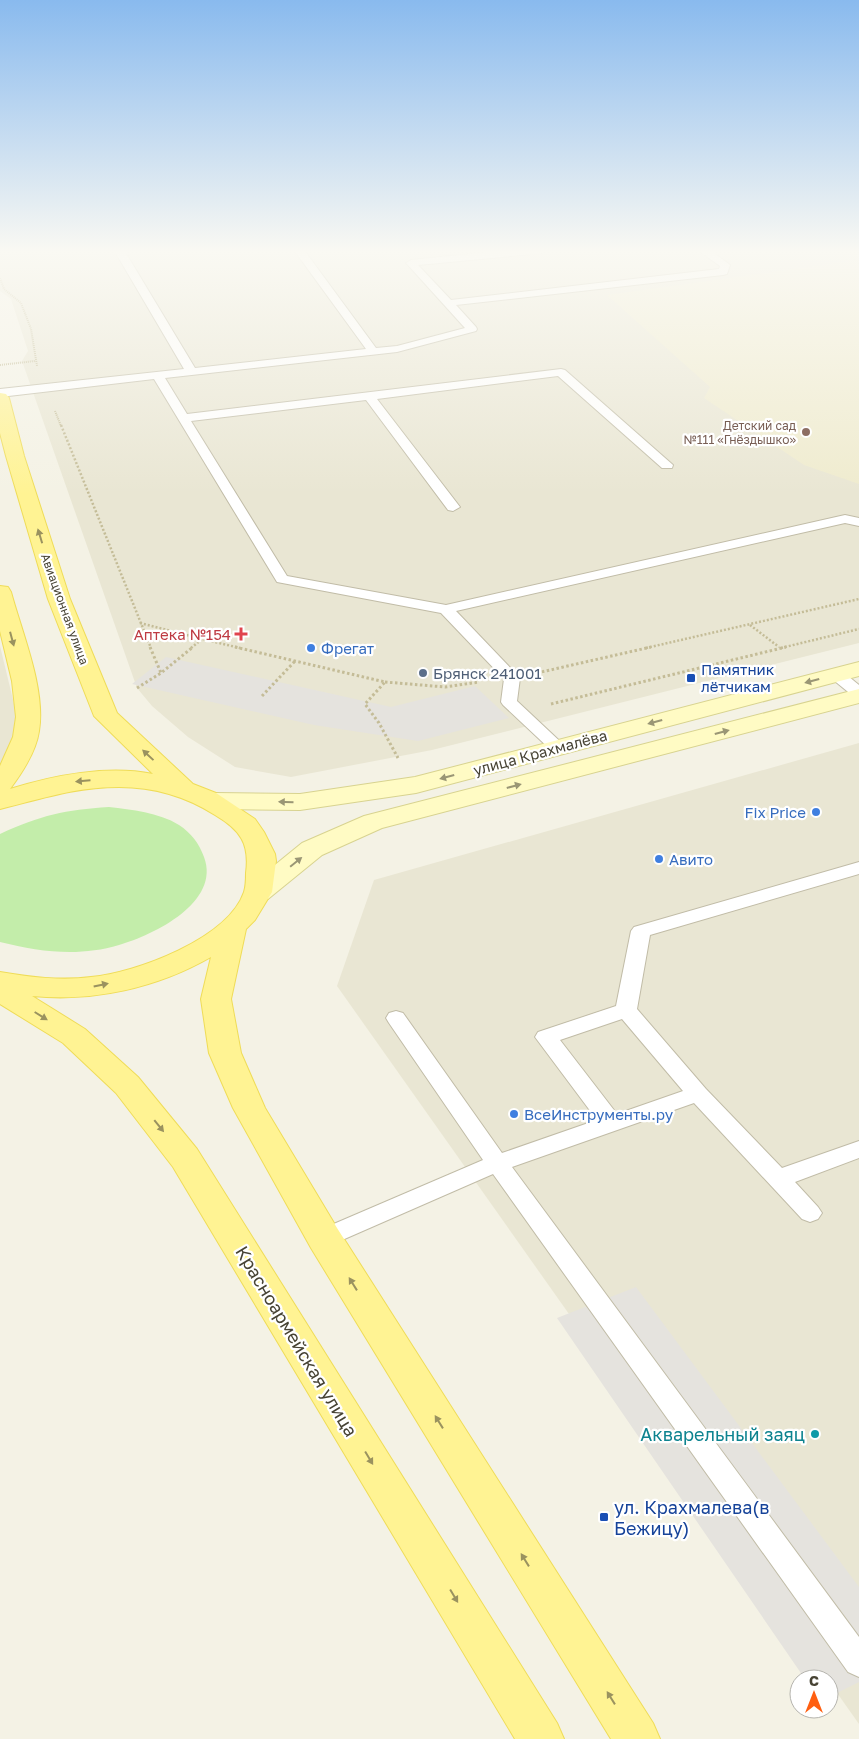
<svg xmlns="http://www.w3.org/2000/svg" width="859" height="1739" viewBox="0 0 859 1739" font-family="'Golos Text',sans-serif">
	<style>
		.residential { fill: #e9e6d3 }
		.education { fill: #efebce }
		.green { fill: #c3edaa }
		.parking { fill: #e5e3de }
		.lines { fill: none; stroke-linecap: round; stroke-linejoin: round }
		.service-casing { stroke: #c1bca7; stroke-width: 2 }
		.secondary-casing { stroke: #d8d390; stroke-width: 2 }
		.primary-casing { stroke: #efdc58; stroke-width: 2 }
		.path-far2 { stroke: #c4bc97; stroke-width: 2; stroke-dasharray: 1 1; stroke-linecap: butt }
		.path-far1 { stroke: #c4bc97; stroke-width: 2.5; stroke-dasharray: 2 2; stroke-linecap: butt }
		.path { stroke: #c4bc97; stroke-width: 3; stroke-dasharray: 2.5 2.5; stroke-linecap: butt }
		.service { fill: #fff; fill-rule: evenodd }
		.secondary { fill: #fffbc4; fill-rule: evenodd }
		.primary { fill: #fff393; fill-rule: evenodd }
		.oneway { fill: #9a925f }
		.oneway2 { fill: #9a9675 }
		.education-dot { fill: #8d6e63; stroke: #fff; stroke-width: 2 }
		.health-dot { fill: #e0444e; stroke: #fff; stroke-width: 2 }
		.shop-dot { fill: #3f7fe0; stroke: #fff; stroke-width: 2 }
		.service-dot { fill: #5c6f8a; stroke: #fff; stroke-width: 2 }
		.transit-dot { fill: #1a4fb4; stroke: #fff; stroke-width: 2 }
		.culture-dot { fill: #0f9aa8; stroke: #fff; stroke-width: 2 }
		.labels { text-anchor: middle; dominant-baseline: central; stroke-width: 4.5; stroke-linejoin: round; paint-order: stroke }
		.far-education-label { font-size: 12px; fill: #785e54; stroke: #fff; text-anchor: end }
		.far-street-label { font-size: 12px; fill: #474334; stroke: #fff }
		.health-label { font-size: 15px; fill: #be3a42; stroke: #fff; text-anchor: end }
		.shop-label { font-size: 15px; fill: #366cbe; stroke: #fff; text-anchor: start }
		.transit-label { font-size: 15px; fill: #164399; stroke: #fff; text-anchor: start }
		.service-label { font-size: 15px; fill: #4e5e75; stroke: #fff; text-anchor: start }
		.street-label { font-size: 15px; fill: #474334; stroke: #fff }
		.near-street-label { font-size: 18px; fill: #474334; stroke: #fff }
		.near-culture-label { font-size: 18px; fill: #0d838f; stroke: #fff; text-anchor: end }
		.near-transit-label { font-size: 18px; fill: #164399; stroke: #fff; text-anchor: start }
	</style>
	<rect width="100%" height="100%" fill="#f4f2e5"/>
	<g class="residential">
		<polygon points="0,250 859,250 859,643 432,750 291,777 235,767 188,737 152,706 137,688 22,361 28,351 11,299 0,291"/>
		<polygon points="0,646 23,741 0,766"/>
		<polygon points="859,743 859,1724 337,986 374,880"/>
	</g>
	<polygon class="education" points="859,260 859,484 804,465 704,398 710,387 607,295"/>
	<path class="green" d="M109 807C132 810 158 812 179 825 191 833 199 843 204 857 221 902 154 935 119 945 79 957 40 952 0 942V834C41 815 65 810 109 807Z"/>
	<g class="parking">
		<polygon points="166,657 391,707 475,686 509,718 418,741 314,725 132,684"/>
		<polygon points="636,1287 859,1587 859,1682 829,1697 829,1679 805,1679 557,1318"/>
	</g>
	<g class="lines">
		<g class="service-casing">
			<g id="service">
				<polygon points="114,250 124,250 195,368 366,349 294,250 304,250 376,348 397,346 465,328 408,265 406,263 411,260 509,250 548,250 543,253 418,265 451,300 719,269 720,266 698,250 710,250 730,265 727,274 723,275 456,305 476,327 477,329 476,331 397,352 165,378 187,414 561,369 565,370 673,465 672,468 662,468 558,376 377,399 460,507 453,511 448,510 366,400 191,421 287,576 446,605 845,515 859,518 859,526 845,523 456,611 520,678 517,701 566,747 564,751 552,751 503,705 501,702 504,679 441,613 277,582 154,379 0,397 0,389 184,369"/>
				<polygon points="837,670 843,672 859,685 859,698 853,696 831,678 829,675 831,672"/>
				<path d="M859 862V874L650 935 637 1009 706 1089 782 1168 859 1141V1158L795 1182 818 1207 822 1213 818 1219 810 1222 802 1219 694 1103 512 1167 859 1637V1677L848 1672 493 1174 333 1244 324 1247 315 1244 312 1238 315 1232 483 1160 389 1023 386 1018 389 1013 396 1011 403 1013 502 1153 597 1120 535 1037 538 1032 616 1006 631 931 634 927ZM622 1019 683 1091 617 1114 560 1040Z"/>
			</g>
		</g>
		<g class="secondary-casing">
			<g id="secondary">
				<polygon points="859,662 859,676 416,793 300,810 216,809 207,807 203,801 207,795 216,793 300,794 415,777"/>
				<polygon points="859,689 859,703 382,828 322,855 268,899 258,901 248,899 244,893 248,887 302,843 364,816"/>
			</g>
		</g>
		<g class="primary-casing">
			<path id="primary" d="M0 393 6 394 9 398 24 456 70 599 117 713 193 784 216 793 255 819 264 832 275 854 276 861 272 892 255 920 246 929 231 999 241 1053 265 1108 337 1228 653 1723 660 1739H611L311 1248 233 1108 209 1053 201 999 211 957C157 988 94 1002 32 996L85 1029 138 1077 197 1149 557 1723 564 1739H515L173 1167 116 1093 63 1043 0 1004V972C30 977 60 981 91 977 135 973 228 939 244 892 246 886 246 879 246 873 250 843 240 830 215 815 185 796 154 787 119 787 75 787 41 799 0 809V766L13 737 16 717 12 681 0 631V586L8 587 11 592C22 633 46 689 39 731 36 752 22 773 10 789 54 775 108 765 153 774L94 716 48 599 6 456 0 433Z"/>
		</g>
		<g class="path-far2">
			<polyline points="0,278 4,289 21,303 31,329 37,366"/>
			<polyline points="0,365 35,361"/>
			<polyline points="55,411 61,426"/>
		</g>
		<g class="path-far1">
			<polyline points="61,425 151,648"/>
			<polyline points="140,623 202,639"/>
			<polyline points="750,625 779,647"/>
			<polyline points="191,648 202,639 240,648"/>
			<polyline points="646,648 859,599"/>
			<polyline points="781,648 859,629"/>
		</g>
		<g class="path">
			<polyline points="150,647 161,673"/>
			<polyline points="235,647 385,682 365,704 379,723 398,758"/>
			<polyline points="537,673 651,647"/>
			<polyline points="385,682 445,687 479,682"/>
			<polyline points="137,688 161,673 193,647"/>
			<polyline points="262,696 296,660"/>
			<polyline points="551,704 786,647"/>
		</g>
		<use href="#service" class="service"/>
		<use href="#secondary" class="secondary"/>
		<use href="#primary" class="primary"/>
	</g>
	<defs><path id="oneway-solid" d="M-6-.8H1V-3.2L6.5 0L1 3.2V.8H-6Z" transform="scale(1.25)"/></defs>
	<g class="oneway">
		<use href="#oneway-solid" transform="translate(40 536) rotate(-107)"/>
		<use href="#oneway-solid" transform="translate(12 639) rotate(75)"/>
		<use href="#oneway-solid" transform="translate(148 755) rotate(-137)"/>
		<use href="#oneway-solid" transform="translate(83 781) rotate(175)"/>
		<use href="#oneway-solid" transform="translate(101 985) rotate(-12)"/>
		<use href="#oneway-solid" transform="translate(41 1016) rotate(32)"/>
		<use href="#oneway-solid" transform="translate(159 1126) rotate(51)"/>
		<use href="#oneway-solid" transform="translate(353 1284) rotate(-122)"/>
		<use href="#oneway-solid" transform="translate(439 1422) rotate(-122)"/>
		<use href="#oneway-solid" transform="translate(369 1458) rotate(59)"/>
		<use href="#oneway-solid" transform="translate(525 1560) rotate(-122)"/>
		<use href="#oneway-solid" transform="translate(454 1596) rotate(59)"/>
		<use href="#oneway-solid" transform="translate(611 1698) rotate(-122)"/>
	</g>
	<g class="oneway2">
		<use href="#oneway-solid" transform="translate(812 681) rotate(165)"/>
		<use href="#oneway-solid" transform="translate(655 722) rotate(165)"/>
		<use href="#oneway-solid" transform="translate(722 732) rotate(-15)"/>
		<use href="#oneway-solid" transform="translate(447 777) rotate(165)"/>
		<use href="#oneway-solid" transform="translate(514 786) rotate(-15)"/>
		<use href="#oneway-solid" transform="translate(286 802) rotate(-179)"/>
		<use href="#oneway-solid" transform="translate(296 862) rotate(-39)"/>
	</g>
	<linearGradient id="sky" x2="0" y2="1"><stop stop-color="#89baee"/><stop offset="0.51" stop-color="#faf9f3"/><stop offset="1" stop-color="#faf9f3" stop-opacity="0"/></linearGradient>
	<rect width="859" height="494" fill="url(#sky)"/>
	<circle class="education-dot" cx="806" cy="432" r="5"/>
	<path class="health-dot" d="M238.5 626.5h5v5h5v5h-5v5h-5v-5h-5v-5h5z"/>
	<g class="shop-dot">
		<circle cx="311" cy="648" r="5"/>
		<circle cx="816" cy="812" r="5"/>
		<circle cx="659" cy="859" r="5"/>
		<circle cx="514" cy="1114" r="5"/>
	</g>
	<circle class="service-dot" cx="423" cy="673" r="5"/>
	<g class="transit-dot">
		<rect x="686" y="673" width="10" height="10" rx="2.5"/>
		<rect x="599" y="1512" width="10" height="10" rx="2.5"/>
	</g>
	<circle class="culture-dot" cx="815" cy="1434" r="5"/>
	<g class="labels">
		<g class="far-education-label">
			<text x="796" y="425">Детский сад<tspan x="796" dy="14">№111 «Гнёздышко»</tspan></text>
		</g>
		<g class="far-street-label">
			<text transform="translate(65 609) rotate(70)">Авиационная улица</text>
		</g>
		<g class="health-label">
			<text x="231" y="634">Аптека №154</text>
		</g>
		<g class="shop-label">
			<text x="321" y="648">Фрегат</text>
			<text x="806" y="812" text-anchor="end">Fix Price</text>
			<text x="669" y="859">Авито</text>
			<text x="524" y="1114">ВсеИнструменты.ру</text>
		</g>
		<g class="transit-label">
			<text x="701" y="669">Памятник<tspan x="701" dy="17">лётчикам</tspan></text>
		</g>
		<g class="service-label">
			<text x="433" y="673">Брянск 241001</text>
		</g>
		<g class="street-label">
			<text transform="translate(540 752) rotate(-15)">улица Крахмалёва</text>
		</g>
		<g class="near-street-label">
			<text transform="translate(297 1341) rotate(59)">Красноармейская улица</text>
		</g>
		<g class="near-culture-label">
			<text x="805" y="1434">Акварельный заяц</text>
		</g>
		<g class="near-transit-label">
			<text x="614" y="1507">ул. Крахмалева(в<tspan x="614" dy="21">Бежицу)</tspan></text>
		</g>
	</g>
	<g transform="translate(814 1694)"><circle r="24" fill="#ffffff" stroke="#b5b4ae"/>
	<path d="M0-4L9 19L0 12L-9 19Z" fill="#ff5f11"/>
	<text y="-8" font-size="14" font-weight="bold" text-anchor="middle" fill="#474334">С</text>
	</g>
</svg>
